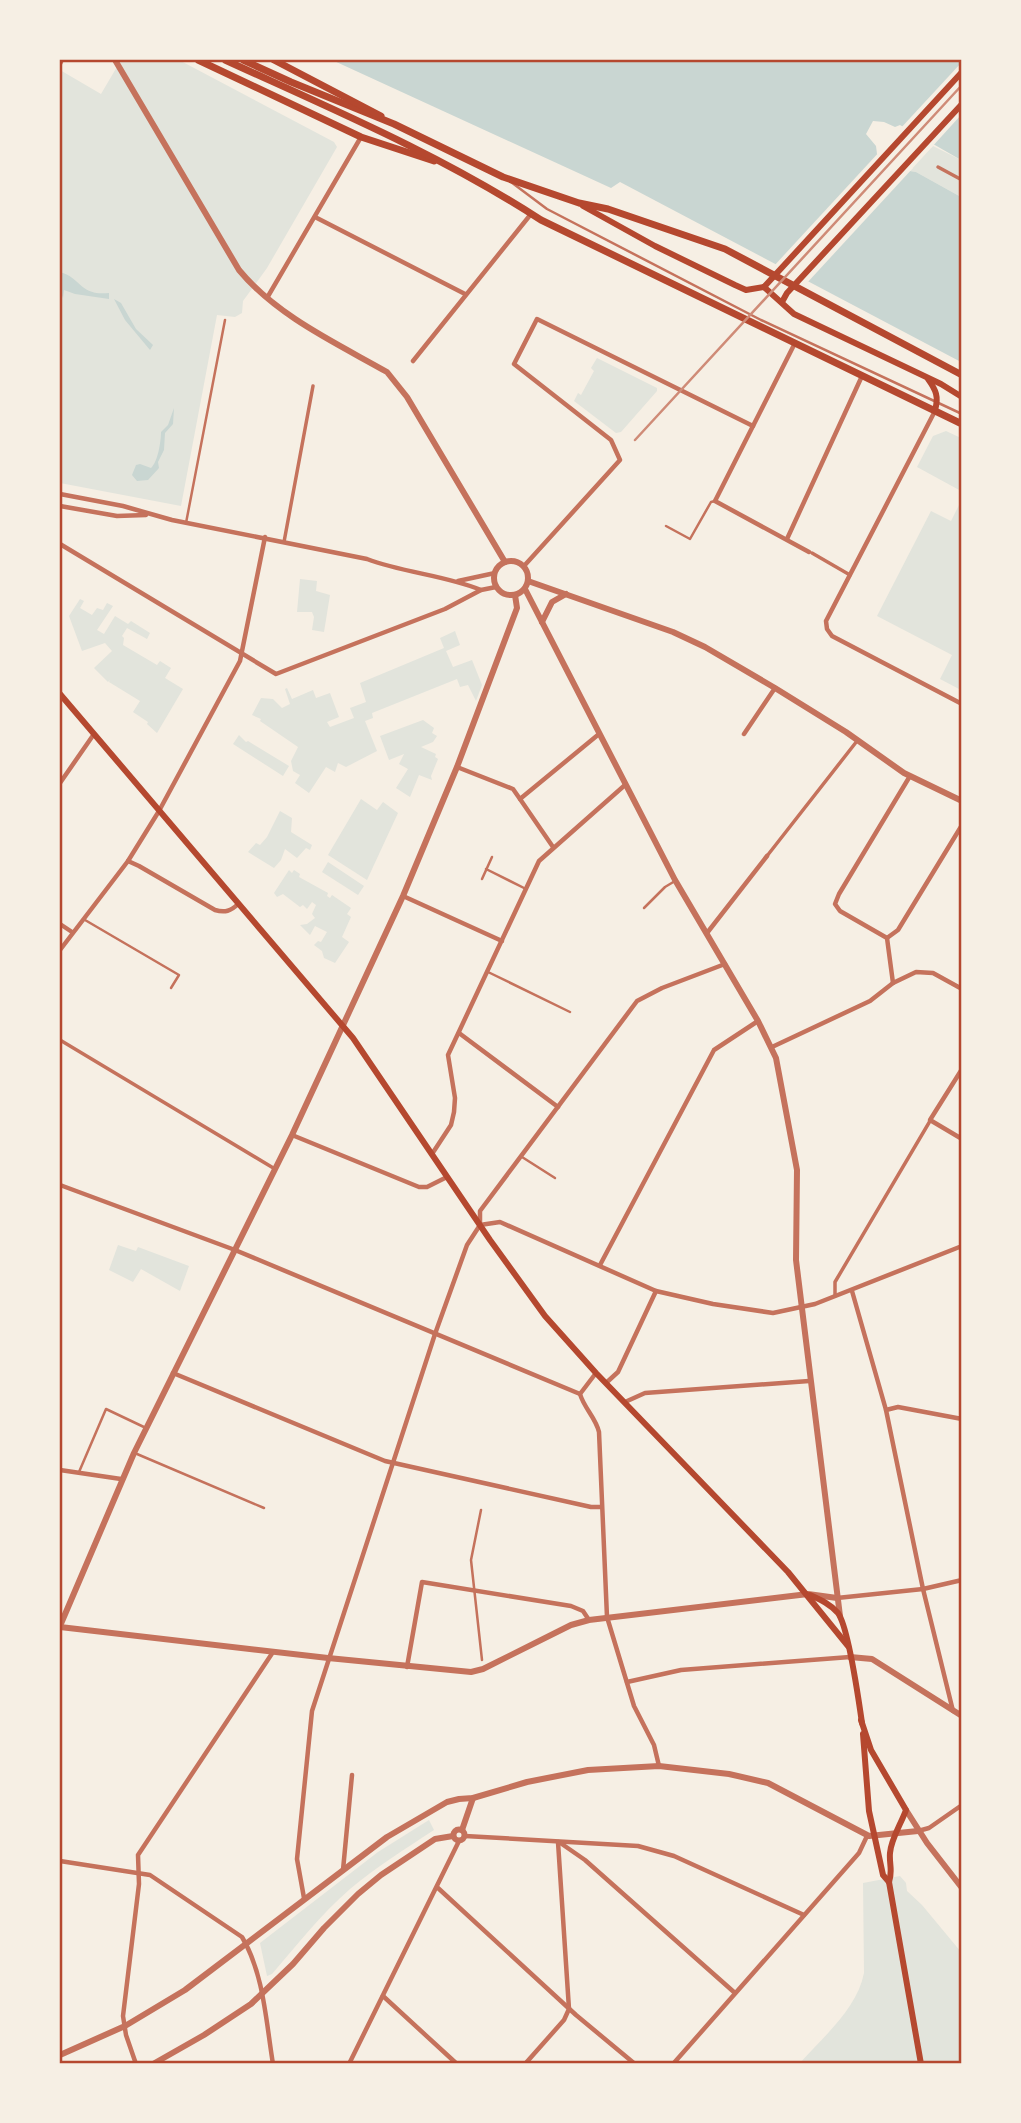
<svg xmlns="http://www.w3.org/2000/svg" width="1021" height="2123" viewBox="0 0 1021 2123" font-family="Figtree,sans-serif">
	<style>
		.green { fill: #e2e4dc }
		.water { fill: #c9d6d2 }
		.pier { fill: #f6efe4 }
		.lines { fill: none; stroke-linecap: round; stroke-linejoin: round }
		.service { stroke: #c5725c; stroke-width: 2.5 }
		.pedestrian { stroke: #c5725c; stroke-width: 3.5 }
		.minor { stroke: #c5725c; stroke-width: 4.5 }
		.tertiary { stroke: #c5725c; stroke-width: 6 }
		.secondary { stroke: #b5482f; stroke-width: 6 }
		.primary { stroke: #b5482f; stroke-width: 7 }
		.rail { stroke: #cf8b77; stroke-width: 2.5 }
		.neatline { fill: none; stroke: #b5482f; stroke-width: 2.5 }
	</style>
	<rect width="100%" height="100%" fill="#f6efe4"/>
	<g class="green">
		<polygon points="121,60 179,60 334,142 337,147 267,268 243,301 242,313 235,317 217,315 181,506 60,483 60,70 101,94"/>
		<polygon points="933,146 961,160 961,197 916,172 910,171"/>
		<polygon points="597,358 657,388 657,391 621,432 616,433 574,401 578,393 581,395 594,371 591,368"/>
		<polygon points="946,431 961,438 961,491 917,467 933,436"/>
		<polygon points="961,501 962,684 959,689 940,679 952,655 877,616 931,511 951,521"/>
		<polygon points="300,579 317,581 316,591 330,595 324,632 312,630 314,617 312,612 297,612"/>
		<polygon points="80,599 84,601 80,608 92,615 97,608 103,610 107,603 113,606 97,630 104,634 115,616 128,624 131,621 150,633 147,639 127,628 122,636 124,638 123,645 157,665 160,661 171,668 165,678 183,689 157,733 147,724 148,722 133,712 140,701 109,682 110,680 108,682 94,668 112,651 105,643 82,651 69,616"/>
		<polygon points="455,631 460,645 446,651 453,667 472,660 482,685 476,701 468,685 460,687 457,679 372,713 373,718 365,721 377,751 346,767 338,763 335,772 326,767 309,793 295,783 300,775 293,771 291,761 298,747 260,721 261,719 252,715 261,698 273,699 282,708 290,704 285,689 287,688 292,699 313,690 316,698 330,693 339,717 327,722 330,727 354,718 350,708 366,702 360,683 444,648 440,638"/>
		<polygon points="423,720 434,728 432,733 437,736 433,742 421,747 436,754 435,757 438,759 431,776 432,780 419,775 410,797 396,788 408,769 399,764 404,754 389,760 380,736"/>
		<polygon points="239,735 246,742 248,741 289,766 283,776 233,744"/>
		<polygon points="361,799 377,810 383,802 398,813 367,880 328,855"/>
		<polygon points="280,811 292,818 291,832 312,845 310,850 306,848 297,858 285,849 281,860 274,868 248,852 256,843 260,845 267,837"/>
		<polygon points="328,862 364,886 358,895 322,872"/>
		<polygon points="289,870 292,873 294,870 300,874 299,877 328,893 327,896 330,898 332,895 351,908 347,914 351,917 342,937 349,942 335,963 324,958 322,951 314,945 318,941 321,942 327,932 315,926 310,935 300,925 307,924 315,918 312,914 316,905 312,902 307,909 303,905 300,907 283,894 277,897 274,893"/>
		<polygon points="118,1245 136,1251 138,1247 189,1266 180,1291 141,1269 133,1282 109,1270"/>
		<path d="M429 1820 434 1830C405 1849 376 1867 350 1889 321 1914 297 1945 272 1974L267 1976 260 1943 378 1852Z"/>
		<path d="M900 1876 906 1883 907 1891 922 1905 961 1952V2063L799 2064C823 2037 857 2009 864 1973L863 1883Z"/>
	</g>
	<g class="water">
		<polygon points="332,60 961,60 961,160 900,125 895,127 884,122 873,121 866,134 876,146 877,154 910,171 916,172 961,197 961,362 620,182 611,188"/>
		<path d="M60 272C82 278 79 296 109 293V299L75 294 64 290 63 298 60 290Z"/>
		<polygon points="114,299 121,303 136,329 153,345 150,350 125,320"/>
		<path d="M174 408 173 424 165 433 164 450 158 462 159 468 148 480 137 481 132 475 136 465 140 464 151 468C158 462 161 441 161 432L168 425Z"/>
	</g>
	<g class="pier">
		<polygon points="961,63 961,115 931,148 899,130"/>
		<polygon points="881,150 913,168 806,284 773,267"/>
	</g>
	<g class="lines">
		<g class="service">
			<polyline points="60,66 63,60"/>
			<polyline points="511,182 547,209 761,320 962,414"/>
			<polyline points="186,523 225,320"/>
			<polyline points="666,526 690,539 711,502 715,501"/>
			<polyline points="486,869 526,889"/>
			<polyline points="482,879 492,857"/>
			<polyline points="644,908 665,887 675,881"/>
			<polyline points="85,920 179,975 171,988"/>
			<polyline points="488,972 570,1012"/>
			<polyline points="522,1157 555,1178"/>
			<polyline points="137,1454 264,1508"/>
			<polyline points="79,1472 106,1409 146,1428"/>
			<polyline points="481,1510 471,1560 482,1660"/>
		</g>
		<g class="pedestrian">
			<polyline points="938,167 962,180"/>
			<polyline points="284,542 313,386"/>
			<polyline points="812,553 850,575"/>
			<polyline points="767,856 857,741"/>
			<polyline points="60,1040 275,1169"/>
			<polyline points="835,1296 835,1282 930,1121"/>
		</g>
		<g class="minor">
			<polyline points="315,217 465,294"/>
			<polyline points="267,298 361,137"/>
			<polyline points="795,343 715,501 809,552"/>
			<polyline points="413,361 531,214"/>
			<polyline points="935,411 826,621 827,629 832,636 962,704"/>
			<path d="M60 494 123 506 172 520 367 559C404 573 444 575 481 590"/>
			<polyline points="60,506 117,516 146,515"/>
			<polyline points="787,539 862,376"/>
			<polyline points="60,544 276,674 445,609 481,590 496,587"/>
			<polyline points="524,566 620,460 611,440 514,364 537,319 753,426"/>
			<polyline points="458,581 495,573"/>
			<polyline points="744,734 775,688"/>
			<polyline points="457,767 513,789 520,799 599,734"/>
			<polyline points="60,783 94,734"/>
			<polyline points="520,799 553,847"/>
			<path d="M128 861 139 866 215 910C225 913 231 911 238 904"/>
			<polyline points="403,896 502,941"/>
			<polyline points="60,924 72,932"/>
			<polyline points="707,933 767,856"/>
			<polyline points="887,938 898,930 962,825"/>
			<polyline points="60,950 128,861 159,811 240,661 265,537"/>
			<polyline points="893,983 887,938 840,911 835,904 839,894 910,776"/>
			<polyline points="459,1033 558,1107"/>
			<polyline points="772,1047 870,1001 893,983 916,972 933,973 962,989"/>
			<polyline points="962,1069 930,1120 962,1139"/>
			<polyline points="292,1135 419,1187 427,1187 447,1177"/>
			<polyline points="432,1154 451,1125 454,1112 455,1098 448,1055 539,861 625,785"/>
			<polyline points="60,1185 235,1250 580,1394"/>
			<polyline points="480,1225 500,1222 656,1291 713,1304 773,1313 815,1304 962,1246"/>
			<polyline points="600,1265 714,1050 758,1021"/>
			<polyline points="852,1291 886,1410 923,1589 953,1711"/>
			<polyline points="173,1373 385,1461 591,1507 601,1507"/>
			<path d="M596 1373 580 1394C584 1408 596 1418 599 1432L607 1617 634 1706 654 1745 659 1766"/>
			<polyline points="606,1383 618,1372 656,1291"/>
			<polyline points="625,1402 645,1393 809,1381"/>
			<polyline points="886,1410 898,1407 962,1419"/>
			<polyline points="60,1470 121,1479"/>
			<polyline points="837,1598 923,1589 962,1580"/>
			<polyline points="407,1667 422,1582 571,1606 583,1611 589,1620"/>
			<polyline points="627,1682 681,1670 850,1657"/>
			<polyline points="918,1831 929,1828 962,1805"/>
			<polyline points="465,1836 638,1846 674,1856 804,1915"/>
			<polyline points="559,1842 585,1860 735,1993"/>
			<path d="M60 1861 150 1875 242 1937C264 1974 266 2022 273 2064"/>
			<polyline points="343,1870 352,1775"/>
			<polyline points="438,1888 576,2015 635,2064"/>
			<polyline points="304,1898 297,1859 312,1711 435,1334 467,1245 480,1225 480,1211 637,1001 662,988 725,964"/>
			<polyline points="383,1996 457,2064"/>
			<polyline points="136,2064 126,2035 123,2016 139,1884 138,1855 273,1652"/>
			<polyline points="349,2064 459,1841"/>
			<polyline points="525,2064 564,2020 569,2009 558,1842"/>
			<polyline points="673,2064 859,1853 867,1836"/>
		</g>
		<g class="tertiary">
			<path d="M115 60 239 270C277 316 336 343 387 372L407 397 505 562"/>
			<circle cx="511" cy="578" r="17"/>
			<polyline points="528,581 673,632 705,647 775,688 846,732 904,773 962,801"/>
			<polyline points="525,589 675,880 758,1021 776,1058 797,1170 796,1260 840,1616"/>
			<polyline points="542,622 552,602 566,594"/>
			<polyline points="60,1626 134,1453 292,1135 403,896 457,767 517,608 515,595"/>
			<polyline points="60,1627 328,1658 471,1672 483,1669 571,1625 589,1620 808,1594 837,1598"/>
			<polyline points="850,1657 872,1659 962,1716"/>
			<polyline points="906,1810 927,1843 962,1888"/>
			<circle cx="459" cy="1835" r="5.5"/>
			<polyline points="462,1830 473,1798"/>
			<polyline points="60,2055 125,2026 185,1990 387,1837 447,1802 459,1799 473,1798 527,1782 588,1770 659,1766 729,1774 768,1783 869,1836 918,1831"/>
			<polyline points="153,2064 204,2035 251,2004 293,1964 324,1928 358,1894 381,1875 435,1839 453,1836"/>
		</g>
		<g class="secondary">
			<polyline points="583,206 655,246 735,285 746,290 764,287"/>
			<polyline points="764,287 962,72"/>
			<polyline points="764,287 794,314 941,384 962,397"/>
			<polyline points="782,302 787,293 962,104"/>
			<path d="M928 379C936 390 939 397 935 410"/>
			<polyline points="60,694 353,1038 490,1240 545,1316 596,1373 788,1572 848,1646"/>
			<path d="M810 1595C821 1600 830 1604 838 1613 848 1627 859 1702 862 1723"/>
			<path d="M861 1720 871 1750 906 1810C901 1824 891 1839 890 1853 889 1864 893 1871 889 1882L921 2064"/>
			<polyline points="863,1734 869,1811 883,1875 889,1882"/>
		</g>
		<g class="primary">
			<polyline points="198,60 361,137 434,161"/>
			<path d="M225 60C332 109 441 155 541 220L962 424"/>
			<polyline points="243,60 291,82 394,124 503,177 579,203 608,209 725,249 962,375"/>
			<polyline points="274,60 381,116"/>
		</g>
		<polyline class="rail" points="635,440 962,85"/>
	</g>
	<rect width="1021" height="2123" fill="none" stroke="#f6efe4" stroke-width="122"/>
	<rect x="61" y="61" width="899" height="2001" class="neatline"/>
</svg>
